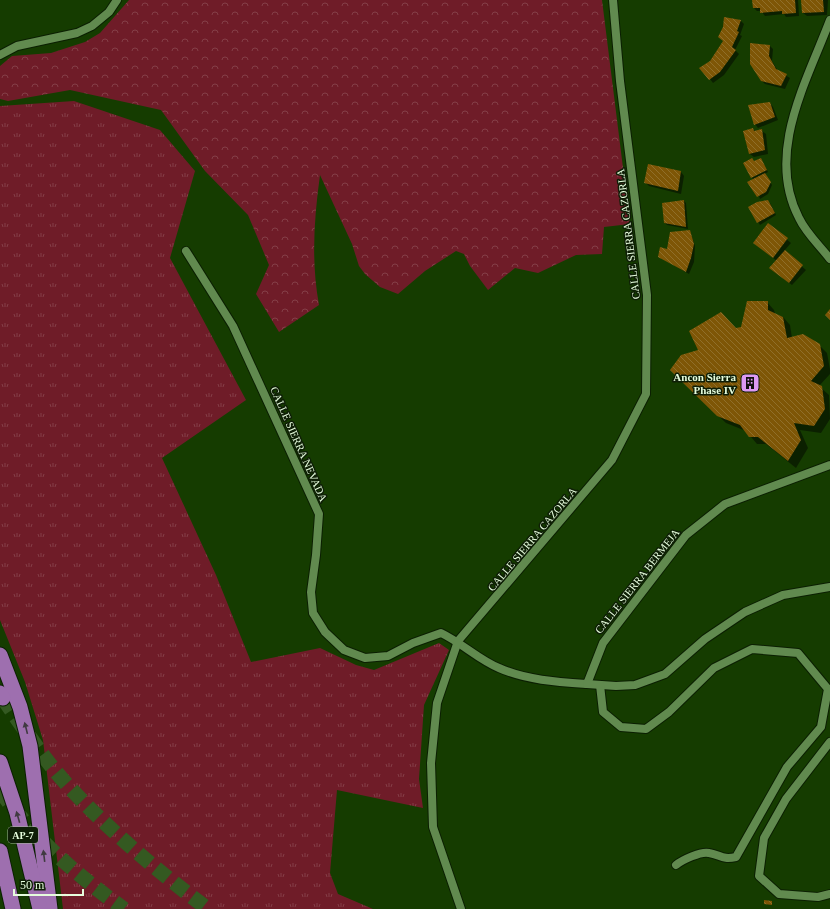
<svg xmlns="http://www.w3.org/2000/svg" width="830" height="909" viewBox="0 0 830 909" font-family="Georgia,serif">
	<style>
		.grass { fill: url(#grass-tufts) }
		.forest { fill: url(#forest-crowns) }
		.shadow { fill: #0007 }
		.building { fill: url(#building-back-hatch) }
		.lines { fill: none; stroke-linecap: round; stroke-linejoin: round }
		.motorway-tunnel { stroke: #345921; stroke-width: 15; stroke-dasharray: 15 8; stroke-linecap: butt }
		.minor-casing { stroke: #0b1f02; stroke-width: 10 }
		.motorway-casing { stroke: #0b1f02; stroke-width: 17 }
		.minor { stroke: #618a4f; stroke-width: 8 }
		.motorway { stroke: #9e6faf; stroke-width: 15 }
		.oneway { fill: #403a41 }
		.labels { text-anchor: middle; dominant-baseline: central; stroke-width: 3; stroke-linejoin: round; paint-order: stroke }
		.shield { fill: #0e1e06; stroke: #a5ba9c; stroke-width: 1 }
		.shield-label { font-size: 10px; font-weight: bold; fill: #e6fddd }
		.street-label { font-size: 11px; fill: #e6fddd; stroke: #0e1e06 }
		.poi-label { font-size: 11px; font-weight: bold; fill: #e6fddd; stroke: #0e1e06; text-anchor: end }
	</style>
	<defs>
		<pattern id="grass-tufts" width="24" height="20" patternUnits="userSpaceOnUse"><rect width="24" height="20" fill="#6f1c28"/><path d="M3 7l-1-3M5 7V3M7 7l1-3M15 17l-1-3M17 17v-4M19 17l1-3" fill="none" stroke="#843e47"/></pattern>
		<pattern id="forest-crowns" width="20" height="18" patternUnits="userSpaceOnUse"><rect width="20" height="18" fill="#6f1c28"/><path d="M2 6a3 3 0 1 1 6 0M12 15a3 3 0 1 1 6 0" fill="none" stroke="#843e47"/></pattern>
		<pattern id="building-back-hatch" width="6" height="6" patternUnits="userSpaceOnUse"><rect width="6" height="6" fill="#7e5606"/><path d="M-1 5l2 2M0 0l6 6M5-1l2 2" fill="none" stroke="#906f2a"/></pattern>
	</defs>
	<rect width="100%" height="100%" fill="#153c00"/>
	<polygon class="grass" points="74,101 160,130 195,171 170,258 246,400 162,458 216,575 251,662 320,648 356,665 374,670 439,643 449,650 424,705 419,779 423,808 337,790 330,873 338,894 373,909 63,909 43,740 25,682 0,620 0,106"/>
	<path class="forest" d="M129 0H602L630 224 604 227 602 254 576 255 538 273 515 268 488 290 470 266 464 254 456 251 425 271 398 294 380 287 365 274 359 266 352 244 320 175C314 218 311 262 319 305L279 332 256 294 269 265 248 215 205 171 161 110 70 90 8 101 0 99V66L12 56 51 53 85 42 100 33Z"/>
	<g class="shadow">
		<polygon points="753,0 798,0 799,16 786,17 784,14 765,16 761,11 757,11 754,8"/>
		<polygon points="802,0 828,0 827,15 807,16 803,13"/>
		<polygon points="740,20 744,24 740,35 742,36 735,50 739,54 724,75 713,83 710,79 710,61"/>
		<polygon points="770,46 773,49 772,61 778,71 790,78 785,89 765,84 761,80"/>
		<polygon points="770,103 773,107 778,120 758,128 755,124"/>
		<polygon points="753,129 756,132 762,131 766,134 768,154 754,157 750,154"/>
		<polygon points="761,159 768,172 765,174 772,185 768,194 760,199 752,177 755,162"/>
		<polygon points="681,172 684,176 681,194 649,186 645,182"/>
		<polygon points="684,201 686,203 688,229 667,225 665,223"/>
		<polygon points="770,203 776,215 760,225 750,207"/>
		<polygon points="768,224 791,243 784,251 806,270 792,285 774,271 777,261 758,246"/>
		<polygon points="690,231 695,246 694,262 689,274 659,256 671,252"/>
		<polygon points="767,302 774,310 775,314 783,317 790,325 792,338 819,345 827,353 830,369 830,374 819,386 829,395 830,419 821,433 800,430 808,448 796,468 766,444 757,444 746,431 726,423 678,377 700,351 736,329 742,328"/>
	</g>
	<g class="building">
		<polygon points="752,0 795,0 796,13 782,14 782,11 760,13 760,8 753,8"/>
		<polygon points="801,0 823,0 824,12 802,13"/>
		<polygon points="724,17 741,20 737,31 739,32 732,47 736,50 720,72 709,80 699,68 710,61 723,41 718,37 723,27"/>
		<polygon points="750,43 770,45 769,56 776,69 787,74 781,86 761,81 750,64"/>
		<polygon points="770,102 775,117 754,125 748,105"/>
		<polygon points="753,128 754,131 762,129 765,150 749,154 743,131"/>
		<polygon points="752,158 754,161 761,158 767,170 751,178 743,163"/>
		<polygon points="648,164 681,171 678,191 644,183"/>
		<polygon points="765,173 771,182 766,192 757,197 747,182"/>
		<polygon points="684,200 686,227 664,223 662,203"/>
		<polygon points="768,200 775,213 757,223 748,207 757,202"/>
		<polygon points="768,223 788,238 773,258 753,243"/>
		<polygon points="690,230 694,244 691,258 686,272 658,257 660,247 667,249 670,232"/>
		<polygon points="785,250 803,265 789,283 769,268"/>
		<polygon points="747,301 768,301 768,310 783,317 787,338 803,334 820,344 824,366 811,381 822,386 825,409 814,426 794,423 801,440 788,461 758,437 749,437 740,425 717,416 670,370 681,355 698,350 689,331 721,312 736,328 741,327"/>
		<polygon points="830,309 830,320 825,315"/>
		<polygon points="764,900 772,901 772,905 764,904"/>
	</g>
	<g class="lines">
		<g class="motorway-tunnel">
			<path d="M3 698C24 729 45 761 71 789 112 833 160 873 208 909"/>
			<path d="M0 790C32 837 78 876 124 909"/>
		</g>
		<g class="minor-casing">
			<g id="minor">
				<path d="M830 20C807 81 765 153 799 218 806 233 820 246 830 259"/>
				<polyline points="0,55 17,46 77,33 92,26 109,12 117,0"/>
				<path d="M186 251 233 326 319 514 316 555 311 592 313 613 325 632 344 650 365 658 388 656 413 643 441 633C462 643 479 660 499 668 526 680 557 682 587 684L603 643 686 535 725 504 830 465"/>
				<polyline points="587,684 616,686 635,685 665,674 705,639 745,612 783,595 830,587"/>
				<path d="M600 685 603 712 621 727 646 729 669 712 714 668 752 649 798 653 828 689 821 727 787 767 736 857C722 860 721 855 709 853 701 851 682 860 676 865"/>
				<polyline points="830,742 786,799 764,838 759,876 779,894 818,897 830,894"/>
				<polyline points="461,909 433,827 431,763 437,703 458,641 612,460 646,394 647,295 620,81 613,0"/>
			</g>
		</g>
		<g class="motorway-casing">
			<g id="motorway">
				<polyline points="0,655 20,707 30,746 50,909"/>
				<polyline points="0,693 3,698"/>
				<polyline points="0,762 17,813 40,909"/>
				<polyline points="0,851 13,909"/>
			</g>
		</g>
		<use href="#minor" class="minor"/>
		<use href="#motorway" class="motorway"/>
	</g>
	<defs><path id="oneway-solid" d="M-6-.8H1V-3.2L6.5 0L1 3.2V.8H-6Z"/></defs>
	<g class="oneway">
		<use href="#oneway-solid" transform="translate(26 728) rotate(-104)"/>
		<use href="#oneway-solid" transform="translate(18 817) rotate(-106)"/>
		<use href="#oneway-solid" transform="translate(44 856) rotate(-97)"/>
	</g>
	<defs>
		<g id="building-square" transform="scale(1)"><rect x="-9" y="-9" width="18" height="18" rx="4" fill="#dc99f4" stroke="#0e1e06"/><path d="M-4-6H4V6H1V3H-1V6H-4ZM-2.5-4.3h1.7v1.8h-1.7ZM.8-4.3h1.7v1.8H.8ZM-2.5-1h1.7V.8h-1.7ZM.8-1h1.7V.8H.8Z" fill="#111"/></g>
	</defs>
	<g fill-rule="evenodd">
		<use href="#building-square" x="750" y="383"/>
	</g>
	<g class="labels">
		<rect class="shield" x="8" y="827" width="30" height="16" rx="3"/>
		<g class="shield-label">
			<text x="23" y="835">AP-7</text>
		</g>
		<g class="street-label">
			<text transform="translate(628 234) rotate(-97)">CALLE SIERRA CAZORLA</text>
			<text transform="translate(299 444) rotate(66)">CALLE SIERRA NEVADA</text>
			<text transform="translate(532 539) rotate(-50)">CALLE SIERRA CAZORLA</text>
			<text transform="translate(637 581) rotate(-52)">CALLE SIERRA BERMEJA</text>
		</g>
		<g class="poi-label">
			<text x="736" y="377">Ancon Sierra<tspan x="736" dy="13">Phase IV</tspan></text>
		</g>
	</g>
	<path d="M14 889v6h69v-6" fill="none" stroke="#e6fddd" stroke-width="2"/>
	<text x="20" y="889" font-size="12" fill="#e6fddd" stroke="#0e1e06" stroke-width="3" paint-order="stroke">50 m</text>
</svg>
